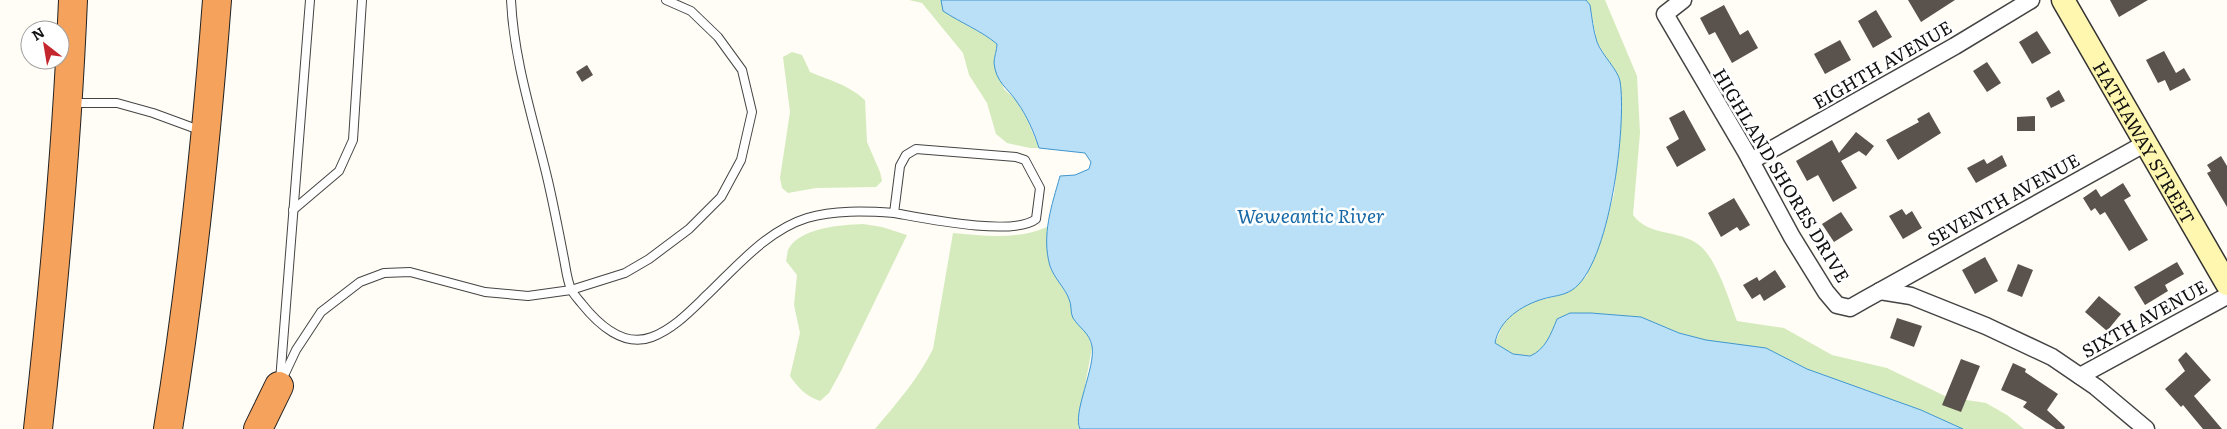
<svg xmlns="http://www.w3.org/2000/svg" width="2227" height="429" viewBox="0 0 2227 429" font-family="Literata,serif">
	<style>
		.green { fill: #d5ebbd }
		.water { fill: #b9e0f7; stroke: #3f96cf }
		.building { fill: #5a524d }
		.lines { fill: none; stroke-linecap: round; stroke-linejoin: round }
		.lane-casing { stroke: #444; stroke-width: 10 }
		.street-casing { stroke: #444; stroke-width: 19 }
		.secondary-casing { stroke: #333; stroke-width: 25 }
		.highway-casing { stroke: #222; stroke-width: 30 }
		.lane { stroke: #fff; stroke-width: 8 }
		.street { stroke: #fff; stroke-width: 16 }
		.secondary { stroke: #fff6b0; stroke-width: 22 }
		.highway { stroke: #f5a25d; stroke-width: 28 }
		.labels { text-anchor: middle; dominant-baseline: central; stroke-width: 5; stroke-linejoin: round; paint-order: stroke }
		.street-label { font-size: 18px; fill: #111; stroke: #fff }
		.water-label { font-size: 19px; font-style: italic; fill: #1768a6; stroke: #fff }
	</style>
	<rect width="100%" height="100%" fill="#fffdf5"/>
	<g class="green">
		<path d="M909 0H941L944 11C961 23 980 31 997 44L994 61 1004 89 1016 100 1027 119 1039 148H1030L1007 143 996 134 987 103 969 75 963 53 922 3Z"/>
		<path d="M1586 0H1605L1637 76 1640 133 1633 215C1649 237 1679 229 1699 245 1717 259 1729 300 1737 321L1784 328 1832 355 1887 368 1947 397 1986 403 2007 415 2024 429H1963L1921 410 1807 369 1766 348 1706 340 1679 333 1641 317 1591 313H1570L1557 319C1551 334 1545 350 1530 356L1513 354 1495 343 1503 325 1511 315 1529 303 1557 296 1586 277 1604 231 1614 194 1618 158 1620 79 1597 42 1590 5Z"/>
		<path d="M792 52 802 55 810 72C831 81 847 84 865 100L867 142 880 172 882 181 876 187 816 188 788 193 782 188 780 178 790 112 783 57Z"/>
		<path d="M863 224 882 227 907 235 841 371 829 393 820 401C806 396 798 388 790 376L800 333 794 305 797 275 786 261C787 258 787 253 788 250 799 227 843 225 863 224Z"/>
		<path d="M1047 227V247L1050 268 1070 300 1073 317 1086 330 1092 348 1081 407 1078 425 1080 429H875C896 404 918 379 933 349L953 233C985 236 1017 240 1047 227Z"/>
	</g>
	<path class="water" d="M941 0H1586L1590 5C1592 17 1593 30 1597 42 1602 55 1618 70 1620 81 1627 124 1610 266 1572 290 1563 296 1552 296 1543 299 1522 305 1499 320 1495 343L1513 354 1530 356C1545 350 1551 334 1557 319L1570 313H1591L1641 317 1679 333 1706 340 1766 348 1807 369 1921 410 1963 429H1080C1072 413 1096 367 1092 346 1089 332 1080 329 1073 318 1070 313 1072 305 1069 299 1065 288 1054 278 1050 266 1041 235 1052 205 1060 176L1075 175 1089 169 1091 162 1085 153 1039 148C1034 132 1027 116 1017 102 1008 88 996 83 994 63 994 57 997 50 997 44 980 30 961 23 943 11Z"/>
	<g class="building">
		<polygon points="1908,0 1955,0 1921,22"/>
		<polygon points="2110,0 2148,0 2119,17"/>
		<polygon points="1724,5 1740,35 1748,30 1758,48 1732,63 1715,32 1709,35 1700,18"/>
		<polygon points="1876,10 1892,37 1873,48 1858,21"/>
		<polygon points="2037,31 2051,53 2032,64 2019,42"/>
		<polygon points="1840,40 1851,60 1825,74 1814,54"/>
		<polygon points="2164,51 2176,73 2184,68 2191,80 2170,91 2165,80 2158,83 2146,60"/>
		<polygon points="1987,62 2001,83 1987,92 1973,71"/>
		<polygon points="587,65 593,75 582,82 576,72"/>
		<polygon points="2059,90 2065,101 2051,108 2046,98"/>
		<polygon points="1684,110 1706,150 1677,167 1666,147 1679,139 1669,118"/>
		<polygon points="1929,112 1941,133 1898,160 1886,140 1919,122 1917,119"/>
		<polygon points="2035,116 2035,131 2017,131 2017,117"/>
		<polygon points="1856,132 1874,146 1866,156 1859,151 1841,161 1857,188 1833,202 1818,175 1807,181 1796,161 1832,140 1839,153"/>
		<polygon points="2002,155 2007,166 1976,183 1967,168 1984,159 1987,164"/>
		<polygon points="2221,156 2227,166 2227,207 2207,173 2211,171 2207,165"/>
		<polygon points="2123,183 2131,196 2124,200 2148,240 2129,251 2105,212 2100,215 2095,208 2091,211 2083,198 2096,189 2101,197"/>
		<polygon points="1734,198 1750,225 1740,231 1737,227 1721,237 1708,213"/>
		<polygon points="1902,209 1906,215 1912,211 1922,228 1903,239 1889,216"/>
		<polygon points="1841,212 1853,230 1834,242 1822,224"/>
		<polygon points="1985,257 1998,281 1975,294 1962,270"/>
		<polygon points="2177,262 2184,274 2165,285 2168,291 2145,305 2134,287"/>
		<polygon points="2018,264 2033,270 2022,297 2007,291"/>
		<polygon points="1775,270 1786,287 1764,301 1760,294 1752,299 1743,285 1757,277 1759,281"/>
		<polygon points="2099,296 2121,314 2107,331 2085,312"/>
		<polygon points="1897,318 1922,326 1914,347 1890,338"/>
		<polygon points="2186,352 2211,380 2194,396 2222,429 2203,429 2183,405 2181,407 2165,389 2185,371 2178,360"/>
		<polygon points="1961,359 1980,366 1961,412 1942,405"/>
		<polygon points="2013,363 2026,369 2025,372 2058,394 2047,410 2065,427 2064,429 2056,429 2023,407 2027,402 2001,390"/>
	</g>
	<g class="lines">
		<g class="lane-casing">
			<g id="lane">
				<path d="M511 0C514 63 534 121 548 181 554 207 559 233 564 259 566 269 567 280 571 289 573 294 578 299 582 304 598 324 624 348 652 337 675 328 691 310 709 293 737 266 768 230 807 218 834 210 865 211 894 213L900 166 906 155 916 149 1016 157 1025 160 1040 188 1036 219C1013 237 923 218 894 213"/>
				<polyline points="73,103 117,103 153,113 202,131"/>
				<polyline points="293,210 339,171 353,140 362,0"/>
				<polyline points="280,381 310,0"/>
				<polyline points="281,382 296,350 321,312 360,282 384,273 410,272 485,292 528,296 571,290 625,273 649,259 689,229 721,197 741,160 752,112 742,70 718,37 691,11 666,0"/>
			</g>
		</g>
		<g class="street-casing">
			<g id="street">
				<polyline points="1683,0 1665,14 1746,152 1792,237 1826,292 1837,305 1850,308 1864,300 2146,143"/>
				<polyline points="1751,161 1955,46 2031,0"/>
				<polyline points="1880,291 1911,296 1986,326 2052,357 2096,387 2146,429"/>
				<polyline points="2080,376 2227,296"/>
			</g>
		</g>
		<g class="secondary-casing">
			<g id="secondary">
				<path id="s1" d="M2063 0 2227 284"/>
			</g>
		</g>
		<g class="highway-casing">
			<g id="highway">
				<path d="M38 429C54 286 67 144 73 0"/>
				<path d="M168 429C191 287 206 144 217 0"/>
				<polyline points="258,429 279,386"/>
			</g>
		</g>
		<use href="#lane" class="lane"/>
		<use href="#street" class="street"/>
		<use href="#secondary" class="secondary"/>
		<use href="#highway" class="highway"/>
	</g>
	<g class="labels">
		<g class="street-label">
			<text transform="translate(1882 64) rotate(-30)">EIGHTH AVENUE</text>
			<text stroke="none"><textPath href="#s1" startOffset="164">HATHAWAY STREET</textPath></text>
			<text transform="translate(1782 175) rotate(59)">HIGHLAND SHORES DRIVE</text>
			<text transform="translate(2003 199) rotate(-29)">SEVENTH AVENUE</text>
			<text transform="translate(2144 318) rotate(-29)">SIXTH AVENUE</text>
		</g>
		<g class="water-label">
			<text x="1311" y="215">Weweantic River</text>
		</g>
	</g>
	<g transform="translate(45 45) rotate(329)"><circle r="24" fill="#ffffff" stroke="#a0a0a0"/>
	<path d="M0-4L9 19L0 12L-9 19Z" fill="#c4262e"/>
	<text y="-8" font-size="14" font-weight="bold" text-anchor="middle" fill="#111111">N</text>
	</g>
</svg>
